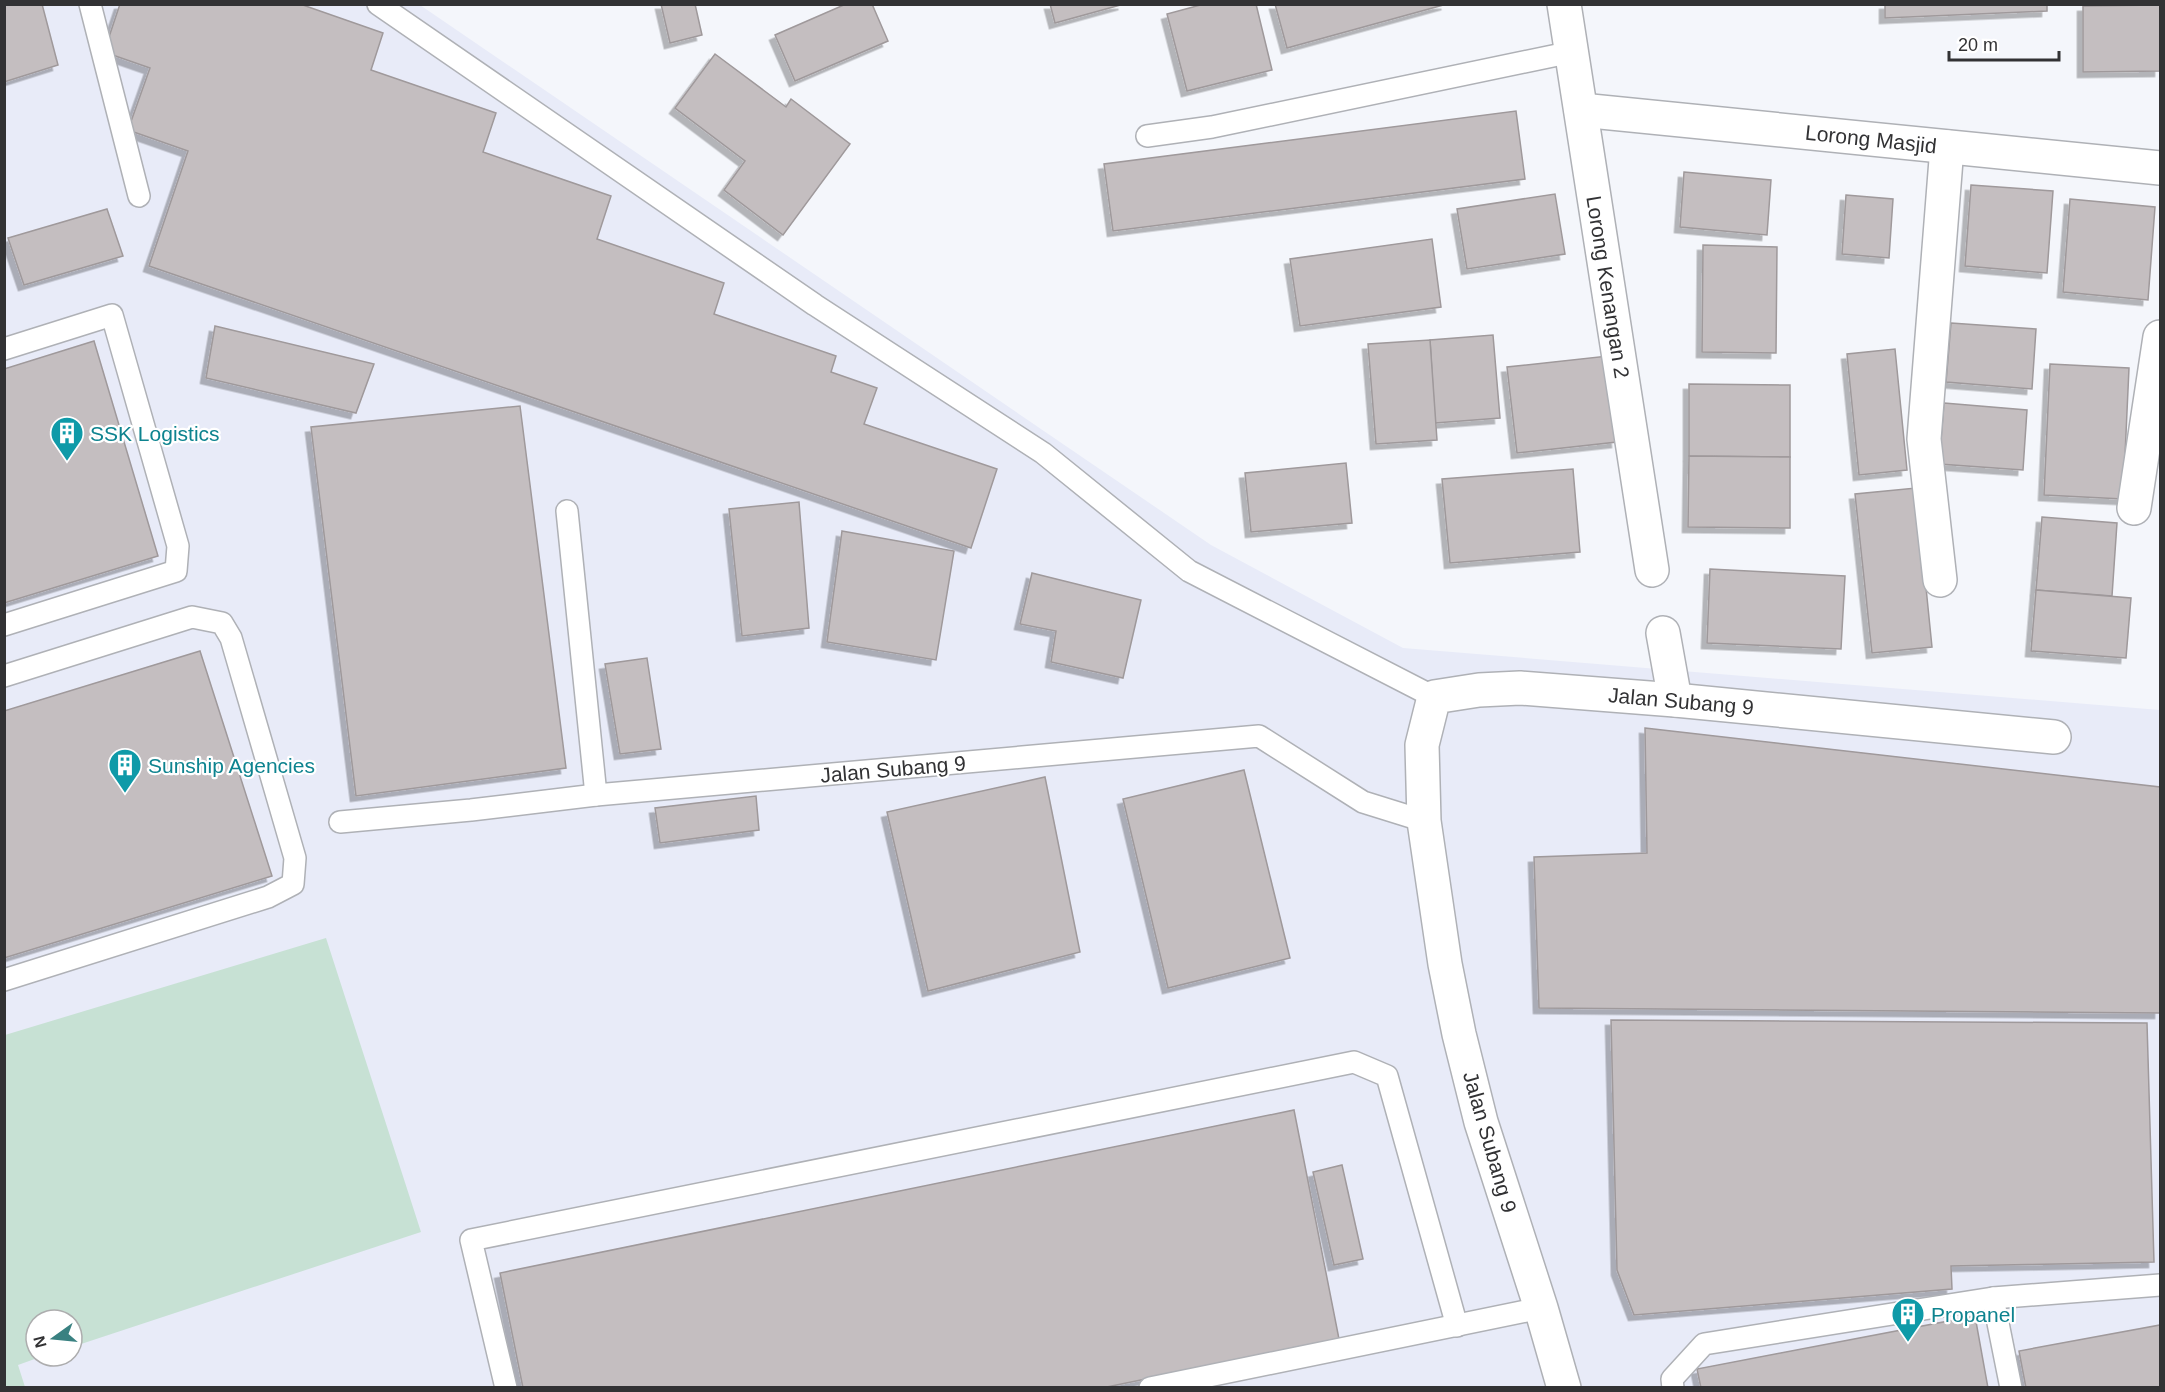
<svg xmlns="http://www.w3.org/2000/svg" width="2165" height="1392" viewBox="0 0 2165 1392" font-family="Arial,sans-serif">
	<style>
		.built { fill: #e8ebf8; fill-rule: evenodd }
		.green { fill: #c7e1d4 }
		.building { fill: #c4bec0; stroke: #9f999b; stroke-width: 1.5; filter: url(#shadow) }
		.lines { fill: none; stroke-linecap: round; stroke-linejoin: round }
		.lane-casing { stroke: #afb1b6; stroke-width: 24 }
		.street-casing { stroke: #afb1b6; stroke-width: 36 }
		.lane { stroke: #fff; stroke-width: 21 }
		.street { stroke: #fff; stroke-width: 33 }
		.labels { text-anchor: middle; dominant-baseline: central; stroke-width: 4.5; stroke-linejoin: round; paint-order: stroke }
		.street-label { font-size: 21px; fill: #323234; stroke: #fff }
		.culture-label { font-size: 21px; fill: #0d838f; stroke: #fff; text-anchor: start }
	</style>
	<defs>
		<filter id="shadow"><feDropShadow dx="-5.5" dy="5.5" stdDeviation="0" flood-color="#0004"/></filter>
	</defs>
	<rect width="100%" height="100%" fill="#f4f6fb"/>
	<path class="built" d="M5 5H420L1211 545 1403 648 2160 710V1387L5 1388ZM36 1320H72V1356H36Z"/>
	<polygon class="green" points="326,938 421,1232 72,1347 72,1320 36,1320 36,1356 43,1356 18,1365 25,1387 5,1387 5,1035"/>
	<g class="building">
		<polygon points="4,4 42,4 58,65 4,82"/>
		<polygon points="120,4 300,4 383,33 371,70 496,113 483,152 611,196 597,239 724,283 714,314 836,356 831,372 877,388 864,424 997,469 971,548 149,266 188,151 128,130 150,68 104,52"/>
		<polygon points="661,4 695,4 702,35 670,43"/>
		<polygon points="846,4 872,4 888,41 795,81 775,35"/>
		<polygon points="1050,4 1124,4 1055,23"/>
		<polygon points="1204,4 1256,4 1272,70 1187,91 1167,14"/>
		<polygon points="1275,4 1447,4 1287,48"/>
		<polygon points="1885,4 2047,4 2047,11 1885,18"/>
		<polygon points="2160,5 2160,71 2083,72 2083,6"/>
		<polygon points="715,54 786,107 791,99 850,144 783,235 724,190 745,161 675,108"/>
		<polygon points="1516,111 1525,179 1113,231 1104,164"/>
		<polygon points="1684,172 1771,180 1767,235 1680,227"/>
		<polygon points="1971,185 2053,191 2047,273 1965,266"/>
		<polygon points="1555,194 1565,254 1467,269 1457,209"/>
		<polygon points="1846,195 1893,199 1889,258 1842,254"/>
		<polygon points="2070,199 2155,207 2148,300 2063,292"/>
		<polygon points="107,209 123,256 24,285 8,238"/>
		<polygon points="1432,239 1441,307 1300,326 1290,259"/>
		<polygon points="1703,245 1777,247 1776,353 1702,352"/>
		<polygon points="1951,323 2036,329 2032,389 1946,382"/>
		<polygon points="215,326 374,364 356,413 206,378"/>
		<polygon points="1493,335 1500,418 1435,423 1430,340"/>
		<polygon points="1430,340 1437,440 1376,444 1368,344"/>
		<polygon points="94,341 158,556 4,603 4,369"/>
		<polygon points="1895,349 1907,470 1859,475 1847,354"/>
		<polygon points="1608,356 1617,442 1517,453 1507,367"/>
		<polygon points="2050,364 2129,368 2123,499 2044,495"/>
		<polygon points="1689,384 1790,385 1790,457 1689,456"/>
		<polygon points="1944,403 2027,410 2023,470 1939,464"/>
		<polygon points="520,406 566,768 356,796 311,427"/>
		<polygon points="1689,456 1790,457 1790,528 1688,527"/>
		<polygon points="1346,463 1352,523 1251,532 1245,473"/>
		<polygon points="1573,469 1580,552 1450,563 1442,479"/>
		<polygon points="1916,488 1932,647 1872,653 1855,494"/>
		<polygon points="799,502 809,628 742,636 729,509"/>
		<polygon points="2042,517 2117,523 2112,596 2036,590"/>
		<polygon points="842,531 954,551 936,660 827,642"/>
		<polygon points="1710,569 1845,576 1841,649 1707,643"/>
		<polygon points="1032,573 1141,600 1123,678 1051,662 1056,631 1020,624"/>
		<polygon points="2036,590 2131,598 2126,658 2031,651"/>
		<polygon points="200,651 272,876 4,958 4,711"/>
		<polygon points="647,658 661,749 620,754 605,664"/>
		<polygon points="1645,728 2160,787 2160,1013 1539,1008 1534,857 1647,853"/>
		<polygon points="1244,770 1290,958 1168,988 1123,799"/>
		<polygon points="1045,777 1080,952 928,991 887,812"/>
		<polygon points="756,796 759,830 660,843 655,808"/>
		<polygon points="1611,1020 2147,1023 2154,1262 1951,1266 1952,1289 1634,1315 1617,1270"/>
		<polygon points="1294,1110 1339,1339 1102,1388 523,1388 500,1273"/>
		<polygon points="1342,1165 1363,1259 1334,1265 1313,1172"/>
		<polygon points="1975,1316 1988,1388 1701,1388 1697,1369"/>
		<polygon points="2160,1325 2160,1388 2026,1388 2019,1351"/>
	</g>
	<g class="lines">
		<g class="lane-casing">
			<g id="lane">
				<polyline points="90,4 139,196"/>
				<polyline points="378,4 815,305 1043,453 1189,571 1434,697"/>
				<polyline points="1147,136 1212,127 1572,52"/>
				<polyline points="4,349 112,315 178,546 176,571 4,625"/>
				<polyline points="567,511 596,795"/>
				<polyline points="4,676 192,617 222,623 231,638 295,858 293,884 268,897 4,980"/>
				<polyline points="340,822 471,810 596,795 1259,736 1363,802 1424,821"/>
				<polyline points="1993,1298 2011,1388"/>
				<polyline points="506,1388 471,1240 1354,1062 1387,1076 1457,1326"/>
				<polyline points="1150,1388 1541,1308"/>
				<polyline points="1673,1388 1672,1379 1704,1344 1993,1298 2160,1285"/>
			</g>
		</g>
		<g class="street-casing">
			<g id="street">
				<polyline points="1564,4 1652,570"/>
				<polyline points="1581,110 2160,168"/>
				<polyline points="2134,508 2160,337"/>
				<polyline points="1940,580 1924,439 1947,147"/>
				<polyline points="1663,633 1675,700"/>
				<polyline points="1564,1388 1541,1308 1481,1122 1459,1034 1445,964 1424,821 1422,745 1434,697 1479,690 1520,688 1675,700 2054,737"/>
			</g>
		</g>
		<use href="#lane" class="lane"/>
		<use href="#street" class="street"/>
	</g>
	<defs>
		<g id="building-pin" transform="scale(1.725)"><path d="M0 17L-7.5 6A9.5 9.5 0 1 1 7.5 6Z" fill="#0f9aa8" stroke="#fff"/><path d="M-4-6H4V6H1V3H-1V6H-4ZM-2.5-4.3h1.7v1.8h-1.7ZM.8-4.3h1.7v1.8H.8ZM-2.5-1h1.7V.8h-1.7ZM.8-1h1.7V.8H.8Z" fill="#fff"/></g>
	</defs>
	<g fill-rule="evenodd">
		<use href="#building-pin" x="67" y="433"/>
		<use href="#building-pin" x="125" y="765"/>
		<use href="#building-pin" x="1908" y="1314"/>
	</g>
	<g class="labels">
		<g class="street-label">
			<text transform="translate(1871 139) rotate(6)">Lorong Masjid</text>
			<text transform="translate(1608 287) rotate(81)">Lorong Kenangan 2</text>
			<text transform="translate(1681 701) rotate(5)">Jalan Subang 9</text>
			<text transform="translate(893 769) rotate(-5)">Jalan Subang 9</text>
			<text transform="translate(1490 1142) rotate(74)">Jalan Subang 9</text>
		</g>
		<g class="culture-label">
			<text x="90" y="433">SSK Logistics</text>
			<text x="148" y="765">Sunship Agencies</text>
			<text x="1931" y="1314">Propanel</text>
		</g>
	</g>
	<rect width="2165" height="1392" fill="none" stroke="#323234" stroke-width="12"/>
	<g transform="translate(54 1338) rotate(255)"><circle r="28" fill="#ffffff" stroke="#adadae" stroke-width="1.5"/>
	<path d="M0-4.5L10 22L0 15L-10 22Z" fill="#398181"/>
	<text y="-9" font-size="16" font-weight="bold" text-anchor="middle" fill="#323234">N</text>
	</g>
	<path d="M1949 51v9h110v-9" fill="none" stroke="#323234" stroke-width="3"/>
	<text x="1958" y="51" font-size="18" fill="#323234" stroke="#ffffff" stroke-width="4.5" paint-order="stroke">20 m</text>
</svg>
